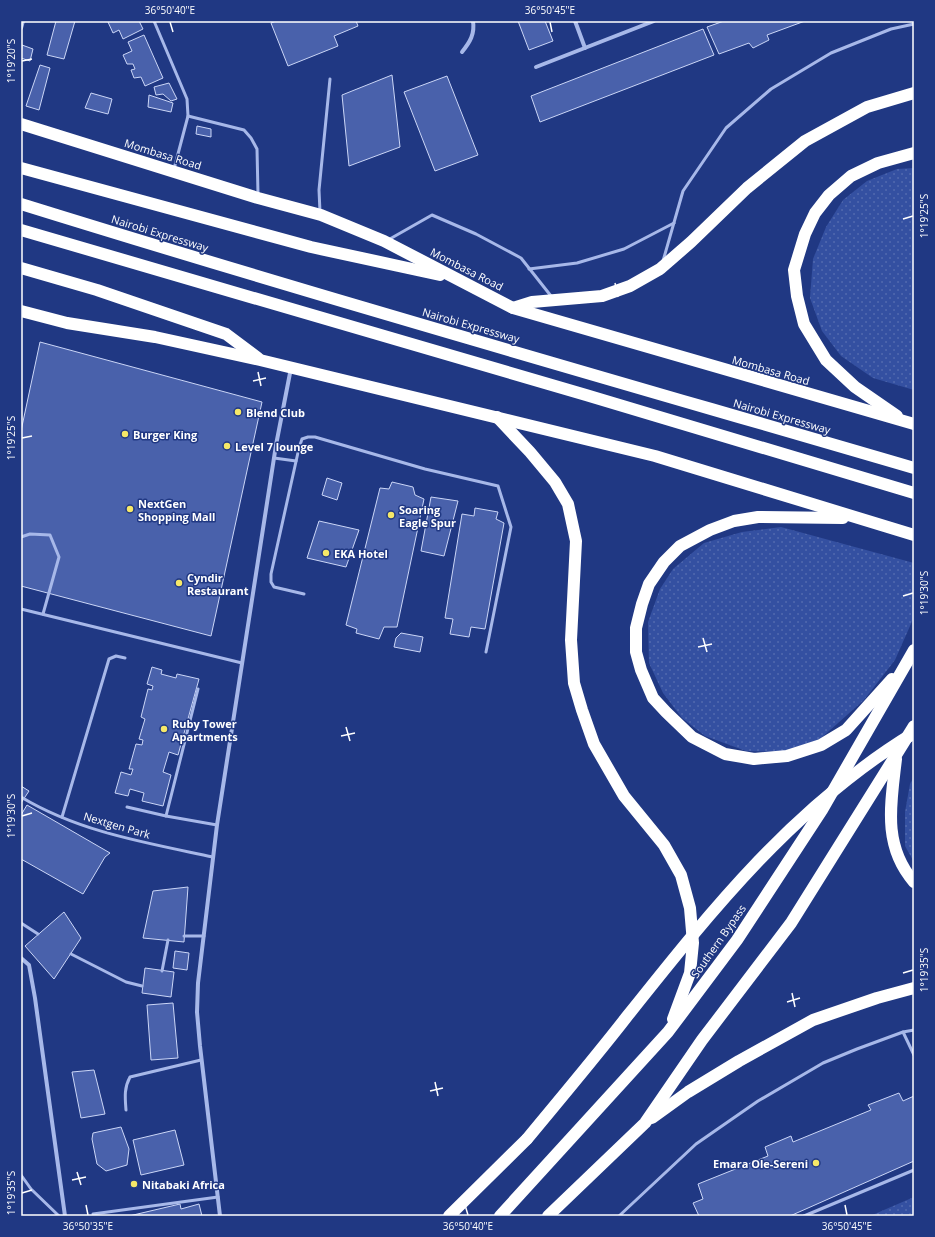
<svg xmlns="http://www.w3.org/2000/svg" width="935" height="1237" viewBox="0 0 935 1237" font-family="'Open Sans',sans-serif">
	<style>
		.grass { fill: url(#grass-dots) }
		.building { fill: #4961ab; stroke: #cbd6f7 }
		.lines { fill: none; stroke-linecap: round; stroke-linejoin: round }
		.lane { stroke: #a7b8e9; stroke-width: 3 }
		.street { stroke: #a7b8e9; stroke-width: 4 }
		.highway { stroke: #fff; stroke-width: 12 }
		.highway-bridge { stroke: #fff; stroke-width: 12 }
		.ticks { fill: none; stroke: #fff; stroke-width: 1.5 }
		.poi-dot { fill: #f6e868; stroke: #203883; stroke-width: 1.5 }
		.labels { text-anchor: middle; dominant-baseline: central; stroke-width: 3; stroke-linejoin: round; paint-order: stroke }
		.street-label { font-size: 11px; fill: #fff; stroke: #203883 }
		.poi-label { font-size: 11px; font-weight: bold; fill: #fff; stroke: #203883; text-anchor: start }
		.neatline { fill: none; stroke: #fff; stroke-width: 1.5 }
		.ticks-label { font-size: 10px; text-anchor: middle; fill: #fff }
	</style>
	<defs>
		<pattern id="grass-dots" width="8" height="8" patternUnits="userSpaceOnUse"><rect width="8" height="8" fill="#3450a1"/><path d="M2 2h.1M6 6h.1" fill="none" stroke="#526aaf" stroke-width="1.8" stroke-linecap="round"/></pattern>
	</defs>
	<rect width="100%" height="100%" fill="#203883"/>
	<g class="grass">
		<polygon points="914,168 914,390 873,378 841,356 822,331 810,298 813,259 826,227 843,200 867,181 897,169"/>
		<polygon points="781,527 914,563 914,617 895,660 864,700 820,739 781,752 746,751 705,736 682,718 663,693 649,663 648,622 660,589 673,569 704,543 742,532"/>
		<polygon points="914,777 914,862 905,846 905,812 910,784"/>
		<polygon points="914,1197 914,1216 870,1216"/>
	</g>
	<g class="building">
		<polygon points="56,21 75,21 64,59 47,55"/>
		<polygon points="110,21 139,21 143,29 123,39 119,30 113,33 108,22"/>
		<polygon points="276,21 356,21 358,26 334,36 338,46 288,66 271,23"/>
		<polygon points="518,21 545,21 553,41 529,50"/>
		<polygon points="724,21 805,21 767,35 769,40 753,48 749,43 719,54 707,27"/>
		<polygon points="703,29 714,55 540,122 531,96"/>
		<polygon points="144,35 163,78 145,86 141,77 134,78 131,70 135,69 133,64 127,64 123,55 132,51 128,42"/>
		<polygon points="22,45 33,49 30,61 21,58"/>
		<polygon points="40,65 50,68 39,110 26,106"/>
		<polygon points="392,75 400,147 349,166 342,95"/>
		<polygon points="447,76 478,155 435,171 404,92"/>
		<polygon points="169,83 177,99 171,101 163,94 156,95 154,87"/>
		<polygon points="91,93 112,99 108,114 85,108"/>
		<polygon points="149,95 173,103 171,112 148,107"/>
		<polygon points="197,126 211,129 211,137 196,134"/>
		<polygon points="40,342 262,402 211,636 21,586 21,431"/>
		<polygon points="327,478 342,483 337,500 322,495"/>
		<polygon points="392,482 413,487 415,495 424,499 397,627 384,627 379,639 356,633 357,629 346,625 380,488 389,489"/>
		<polygon points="431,497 458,501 444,556 421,551"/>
		<polygon points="475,508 498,512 496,519 504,523 485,629 471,627 469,637 450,634 453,619 445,618 462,514 474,516"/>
		<polygon points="319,521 359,530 346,567 307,558"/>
		<polygon points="401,633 423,637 420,652 394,647 396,638"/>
		<polygon points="152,667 162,670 161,674 176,678 177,674 199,679 178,755 169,752 163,772 171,775 163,806 142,801 144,793 130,789 128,796 115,793 121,772 131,775 133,769 129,769 136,744 142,745 143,740 139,739 145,719 141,717 148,689 152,690 153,686 147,684"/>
		<polygon points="21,786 29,791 21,803"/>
		<polygon points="27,805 110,853 105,857 83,894 21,859 21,815"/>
		<polygon points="188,887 184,942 143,938 153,891"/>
		<polygon points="64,912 81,938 54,979 25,946"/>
		<polygon points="175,951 189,953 187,970 173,968"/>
		<polygon points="145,968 174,972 171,997 142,993"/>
		<polygon points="173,1003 178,1058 151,1060 147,1005"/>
		<polygon points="94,1070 105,1114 81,1118 72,1072"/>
		<polygon points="899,1093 903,1101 914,1096 914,1161 790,1216 699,1216 693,1203 703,1199 698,1184 768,1156 765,1147 791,1136 793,1142 871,1110 868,1105"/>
		<polygon points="121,1127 129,1149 127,1165 106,1171 97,1164 92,1139 93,1133"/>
		<polygon points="175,1130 184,1165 141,1175 133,1140"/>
		<polygon points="180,1204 181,1209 199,1204 202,1216 129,1216"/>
	</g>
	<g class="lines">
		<g class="lane">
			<polyline points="154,21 187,99 188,116 174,169"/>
			<polyline points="188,116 244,130 251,138 257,149 258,194"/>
			<polyline points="320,212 319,190 330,79"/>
			<polyline points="388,240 432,215 476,234 521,258 551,296"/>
			<polyline points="663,261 683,191 726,128 771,89 831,53 891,29 914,24"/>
			<polyline points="529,269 577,263 624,249 674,223"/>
			<polyline points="276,445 299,448"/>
			<polyline points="274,458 296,461"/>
			<polyline points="21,537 30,534 50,535 59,557 43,614"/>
			<polyline points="304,594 274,587 271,582 271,574 299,448 302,439 308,437 315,437 425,469 498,486 511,527 486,652"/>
			<polyline points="21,609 242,663"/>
			<path d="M21 797C79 832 147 843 213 857"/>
			<polyline points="127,807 166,816 217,825"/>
			<polyline points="166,816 198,689"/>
			<polyline points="62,817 109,659 116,656 125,658"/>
			<polyline points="21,923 38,934"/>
			<polyline points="184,936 204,936"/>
			<polyline points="71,954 126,982 142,986"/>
			<polyline points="162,971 168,940"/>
			<polyline points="903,1032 914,1055"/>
			<path d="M126 1110C125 1097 124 1088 130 1077L201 1060"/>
			<polyline points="21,1175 31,1189 59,1216"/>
			<polyline points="93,1214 218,1197"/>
			<polyline points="619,1216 696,1144 758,1101 823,1063 857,1049 903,1032 914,1030"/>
			<polyline points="804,1216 914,1170"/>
		</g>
		<g class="street">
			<polyline points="575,21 585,48"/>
			<polyline points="21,28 23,21"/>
			<path d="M462 52C470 42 475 34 473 21"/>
			<polyline points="536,67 654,21"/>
			<polyline points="21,958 29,965 35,998 65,1216"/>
			<polyline points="220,1216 200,1046 197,1012 198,983 217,825 276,445 291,368"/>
		</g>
		<g class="highway">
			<polyline points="21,124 258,198 321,215 384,241 513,308 914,424"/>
			<polyline points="21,168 311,247 440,275"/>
			<path d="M21 204C317 296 616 381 914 468"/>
			<polyline points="21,230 586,395 914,493"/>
			<polyline points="21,268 97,290 226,334 258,358"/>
			<polyline points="513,308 532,302 602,296 630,286 660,269 691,242 747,188 805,141 867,107 914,93"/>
			<polyline points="21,311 67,323 155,337 260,360 655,456 914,535"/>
			<polyline points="897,416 855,387 826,360 804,324 797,296 794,270 805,234 815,213 829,195 851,176 878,163 914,153"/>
			<polyline points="497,417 530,452 555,482 568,504 576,541 571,640 574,683 582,710 594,744 624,796 664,845 681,875 690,908 693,943 690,973 673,1019"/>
			<polyline points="843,518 758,517 734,521 710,530 680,546 664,562 649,584 642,604 636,628 636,652 641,670 653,698 666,712 692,737 725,754 754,759 787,756 821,745 846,730 892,679"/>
			<path d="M896 759C891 803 882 845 914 882"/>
			<polyline points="652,1118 688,1092 739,1061 813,1020 877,998 914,988"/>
			<polyline points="449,1216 527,1139"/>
			<polyline points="500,1216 668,1032 737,940 822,810 914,650"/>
			<polyline points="548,1216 645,1123 702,1040 791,923 896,755 914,726"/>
		</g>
		<path class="highway-bridge" d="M527 1139C560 1099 593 1060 625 1019 711 911 794 806 914 733"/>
	</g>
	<path class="ticks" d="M170 22 173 32M550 22 552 32M22 61 32 59M903 219 913 216M615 283 618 297M610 292 623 289M258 372 261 386M253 381 266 378M22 438 32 436M903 596 913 593M703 638 707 652M698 647 712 644M346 727 350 741M341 736 355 733M22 816 32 813M903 973 913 970M792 993 795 1007M787 1002 800 998M435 1082 438 1096M430 1091 443 1088M77 1172 81 1185M72 1180 86 1177M22 1193 32 1190M86 1205 88 1215M465 1205 468 1215M845 1205 847 1215"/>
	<g class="poi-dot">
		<circle cx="238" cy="412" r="4"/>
		<circle cx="125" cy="434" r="4"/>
		<circle cx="227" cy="446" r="4"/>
		<circle cx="130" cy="509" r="4"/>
		<circle cx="391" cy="515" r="4"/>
		<circle cx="326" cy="553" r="4"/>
		<circle cx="179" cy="583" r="4"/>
		<circle cx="164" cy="729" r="4"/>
		<circle cx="816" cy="1163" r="4"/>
		<circle cx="134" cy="1184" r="4"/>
	</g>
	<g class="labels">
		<g class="street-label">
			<text transform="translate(163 154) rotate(17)">Mombasa Road</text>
			<text transform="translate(160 233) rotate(17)">Nairobi Expressway</text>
			<text transform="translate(467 269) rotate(27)">Mombasa Road</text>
			<text transform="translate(471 325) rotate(16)">Nairobi Expressway</text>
			<text transform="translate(771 370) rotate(16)">Mombasa Road</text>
			<text transform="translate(782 416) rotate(16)">Nairobi Expressway</text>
			<text transform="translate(117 825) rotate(16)">Nextgen Park</text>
			<text transform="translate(718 941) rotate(-55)">Southern Bypass</text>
		</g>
		<g class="poi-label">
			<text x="246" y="412">Blend Club</text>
			<text x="133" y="434">Burger King</text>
			<text x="235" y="446">Level 7 lounge</text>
			<text x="138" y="503">NextGen<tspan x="138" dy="13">Shopping Mall</tspan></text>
			<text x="399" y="509">Soaring<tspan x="399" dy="13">Eagle Spur</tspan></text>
			<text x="334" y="553">EKA Hotel</text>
			<text x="187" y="577">Cyndir<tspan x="187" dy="13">Restaurant</tspan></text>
			<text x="172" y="723">Ruby Tower<tspan x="172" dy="13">Apartments</tspan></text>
			<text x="808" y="1163" text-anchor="end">Emara Ole-Sereni</text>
			<text x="142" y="1184">Nitabaki Africa</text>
		</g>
	</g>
	<rect width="935" height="1237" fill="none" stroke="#203883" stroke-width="44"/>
	<rect x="22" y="22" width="891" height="1193" class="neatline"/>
	<g class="ticks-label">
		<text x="170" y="14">36°50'40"E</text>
		<text x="550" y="14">36°50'45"E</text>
		<text transform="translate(11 61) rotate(-90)" y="4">1°19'20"S</text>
		<text transform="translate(924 216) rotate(-90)" y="4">1°19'25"S</text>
		<text transform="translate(11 438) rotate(-90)" y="4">1°19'25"S</text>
		<text transform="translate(924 593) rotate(-90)" y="4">1°19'30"S</text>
		<text transform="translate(11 816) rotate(-90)" y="4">1°19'30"S</text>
		<text transform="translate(924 970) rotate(-90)" y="4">1°19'35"S</text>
		<text transform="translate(11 1193) rotate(-90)" y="4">1°19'35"S</text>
		<text x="88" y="1230">36°50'35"E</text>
		<text x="468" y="1230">36°50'40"E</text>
		<text x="847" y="1230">36°50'45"E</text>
	</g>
</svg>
